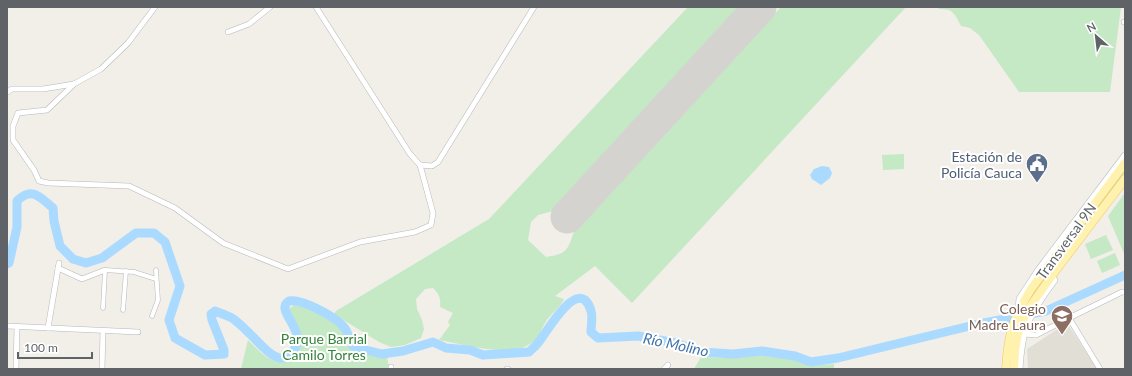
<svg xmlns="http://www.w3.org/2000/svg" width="1132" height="376" viewBox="0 0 1132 376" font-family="Lato,sans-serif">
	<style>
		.education { fill: #e1ded6 }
		.green { fill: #c5e8c5 }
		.water { fill: #aadaff }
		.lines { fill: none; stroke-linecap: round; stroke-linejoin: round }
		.river { stroke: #aadaff; stroke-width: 9 }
		.runway { stroke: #d4d3d0; stroke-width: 33 }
		.pedestrian-casing { stroke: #b5b8bc; stroke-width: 5 }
		.minor-casing { stroke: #b5b8bc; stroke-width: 6 }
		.secondary-casing { stroke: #b6babf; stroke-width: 8 }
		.primary-casing { stroke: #f2c960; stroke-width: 9 }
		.pedestrian { stroke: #fff; stroke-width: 4 }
		.minor { stroke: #fff; stroke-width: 5 }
		.secondary { stroke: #fff; stroke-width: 7 }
		.primary { stroke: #fff2af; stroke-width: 8 }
		.labels { text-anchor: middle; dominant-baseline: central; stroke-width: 4; stroke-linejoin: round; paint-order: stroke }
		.service-label { font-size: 14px; fill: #4e5e75; stroke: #fff; text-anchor: end }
		.street-label { font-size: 14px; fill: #5f6368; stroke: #fff }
		.education-label { font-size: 14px; fill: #785e54; stroke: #fff; text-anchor: end }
		.park-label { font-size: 14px; fill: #348238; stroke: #fff }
		.water-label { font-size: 15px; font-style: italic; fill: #4174aa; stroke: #fff }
	</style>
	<rect width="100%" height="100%" fill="#f1efe8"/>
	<polygon class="education" points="1067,323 1097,369 1028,369 1027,349"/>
	<g class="green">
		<path d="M688 7H741L553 211 538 215 531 222 528 240 546 257C566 254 568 251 574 231L781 7H906L632 303 595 266 555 296 564 299C560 308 550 314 545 323 541 329 540 336 534 341 513 360 464 344 439 340L450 325 448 322 453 313 440 307C441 298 439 294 433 288L425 289 416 299 417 309 422 320 424 329 421 338 405 345 391 347 379 342 334 314 336 311 489 219Z"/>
		<path d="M936 7H1121L1110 92H1019L979 35 970 28 961 26C958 20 955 13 949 10 944 9 940 10 936 7Z"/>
		<polygon points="904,154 904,169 883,170 882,155"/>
		<polygon points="1125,167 1125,173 1069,247 1027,308 1024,306"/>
		<polygon points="1125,193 1125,256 1108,216"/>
		<polygon points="1106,235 1113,250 1091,259 1085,244"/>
		<polygon points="1115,253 1120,265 1102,273 1097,261"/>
		<path d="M294 305C310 308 329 317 341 329 346 334 348 342 351 348L377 355 387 356 389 369H241L248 340C260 352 278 373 295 354 299 350 302 343 301 337 300 326 291 319 289 309Z"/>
		<polygon points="761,354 791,359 811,366 834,364 834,369 694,369 701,357 726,358"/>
	</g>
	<polygon class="water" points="822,166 829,167 832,173 830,178 821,185 812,179 810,175 814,169"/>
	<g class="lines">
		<path class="river" d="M7 264 9 263 17 227V201C32 186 40 197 53 208L54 221 60 246 73 259 86 263 102 258 136 233H154L165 242 180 286 169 320 175 338 205 355 224 354V350L212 320 211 314 215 311C220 313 226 315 232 318 238 322 245 329 250 334 262 345 281 373 295 348 306 329 274 310 289 301 303 299 339 318 346 330 349 336 350 342 354 347L382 354 403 351 433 342 446 348 470 350 483 355 529 352C532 349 535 347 538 343 545 335 570 289 585 300 588 303 590 306 591 311 593 317 591 326 591 332L598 338 638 336 676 343 701 352 733 354 762 351 795 356 811 362 838 358 974 325 1046 311 1125 275"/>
		<polyline class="runway" points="567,217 760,7"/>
		<g class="pedestrian-casing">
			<g id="pedestrian">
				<polyline points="103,308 105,270 134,272 156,279"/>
				<polyline points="123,310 126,271"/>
				<polyline points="152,316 158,300 156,270"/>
			</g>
		</g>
		<g class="minor-casing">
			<g id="minor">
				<polyline points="1124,22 1125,22"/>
				<polyline points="228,32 249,24 270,7"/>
				<polyline points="74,84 47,110 18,113 13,126 13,140 34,170 39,181 48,183 129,186 175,208 223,243 288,269 360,242 415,232 431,225 433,213 420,165 410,154 316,7"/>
				<polyline points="7,92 12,89 43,89 74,84 101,69 128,43 155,7"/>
				<polyline points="420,165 432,166 438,162 534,7"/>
				<polyline points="58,268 82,279 105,270"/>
				<polyline points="1069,318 1100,369"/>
				<polyline points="7,326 138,332"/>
				<polyline points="48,328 59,263"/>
				<polyline points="1024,334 1036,335 1069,318 1122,292 1125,292"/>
				<polyline points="391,367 391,369"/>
				<polyline points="16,369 17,327"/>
				<polyline points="102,369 103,331"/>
				<polyline points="507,369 508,369"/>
				<polyline points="664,369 668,365"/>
			</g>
		</g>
		<g class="secondary-casing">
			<g id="secondary">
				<polyline points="1019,309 1020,299 1039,270 1125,156"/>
				<path d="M1019 369C1020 354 1021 340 1026 326 1032 309 1044 294 1054 280"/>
			</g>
		</g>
		<g class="primary-casing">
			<g id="primary">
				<path d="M1006 369C1008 334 1013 319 1031 289L1125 163"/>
				<polyline points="1014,369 1015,350 1018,333 1027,311 1056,270 1125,179"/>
			</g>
		</g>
		<use href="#pedestrian" class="pedestrian"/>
		<use href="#minor" class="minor"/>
		<use href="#secondary" class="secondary"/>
		<use href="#primary" class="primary"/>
	</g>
	<defs>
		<g id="civic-pin" transform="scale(1.15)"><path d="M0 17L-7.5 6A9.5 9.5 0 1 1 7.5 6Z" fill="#5c6f8a" stroke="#fff"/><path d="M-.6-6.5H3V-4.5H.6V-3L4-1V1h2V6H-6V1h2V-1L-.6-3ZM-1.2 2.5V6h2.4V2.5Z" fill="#fff"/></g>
		<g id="school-pin" transform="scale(1.15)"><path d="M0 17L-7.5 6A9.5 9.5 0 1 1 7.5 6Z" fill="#8d6e63" stroke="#fff"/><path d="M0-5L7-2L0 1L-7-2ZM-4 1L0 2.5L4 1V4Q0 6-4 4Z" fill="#fff"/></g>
	</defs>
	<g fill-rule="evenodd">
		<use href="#civic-pin" x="1037" y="164"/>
		<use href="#school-pin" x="1062" y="316"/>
	</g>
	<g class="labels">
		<g class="service-label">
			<text x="1022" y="156">Estación de<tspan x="1022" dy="16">Policía Cauca</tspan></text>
		</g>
		<g class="street-label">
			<text transform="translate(1066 241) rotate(-54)">Transversal 9N</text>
		</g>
		<g class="education-label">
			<text x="1046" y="308">Colegio<tspan x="1046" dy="16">Madre Laura</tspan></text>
		</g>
		<g class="park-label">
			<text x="324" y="338">Parque Barrial<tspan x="324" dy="16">Camilo Torres</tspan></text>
		</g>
		<g class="water-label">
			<text transform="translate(676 344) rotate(12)">Río Molino</text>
		</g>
	</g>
	<rect width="1132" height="376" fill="none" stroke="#5f6368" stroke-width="16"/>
	<g transform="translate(1096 36) rotate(332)" stroke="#ffffff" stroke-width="3" paint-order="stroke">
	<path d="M0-3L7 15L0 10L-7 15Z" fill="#5f6368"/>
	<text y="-6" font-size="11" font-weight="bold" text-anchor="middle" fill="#5f6368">N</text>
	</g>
	<path d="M18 352v6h74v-6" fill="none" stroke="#5f6368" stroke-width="2"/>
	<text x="24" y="352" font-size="12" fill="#5f6368" stroke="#ffffff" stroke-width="3" paint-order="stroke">100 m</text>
</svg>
